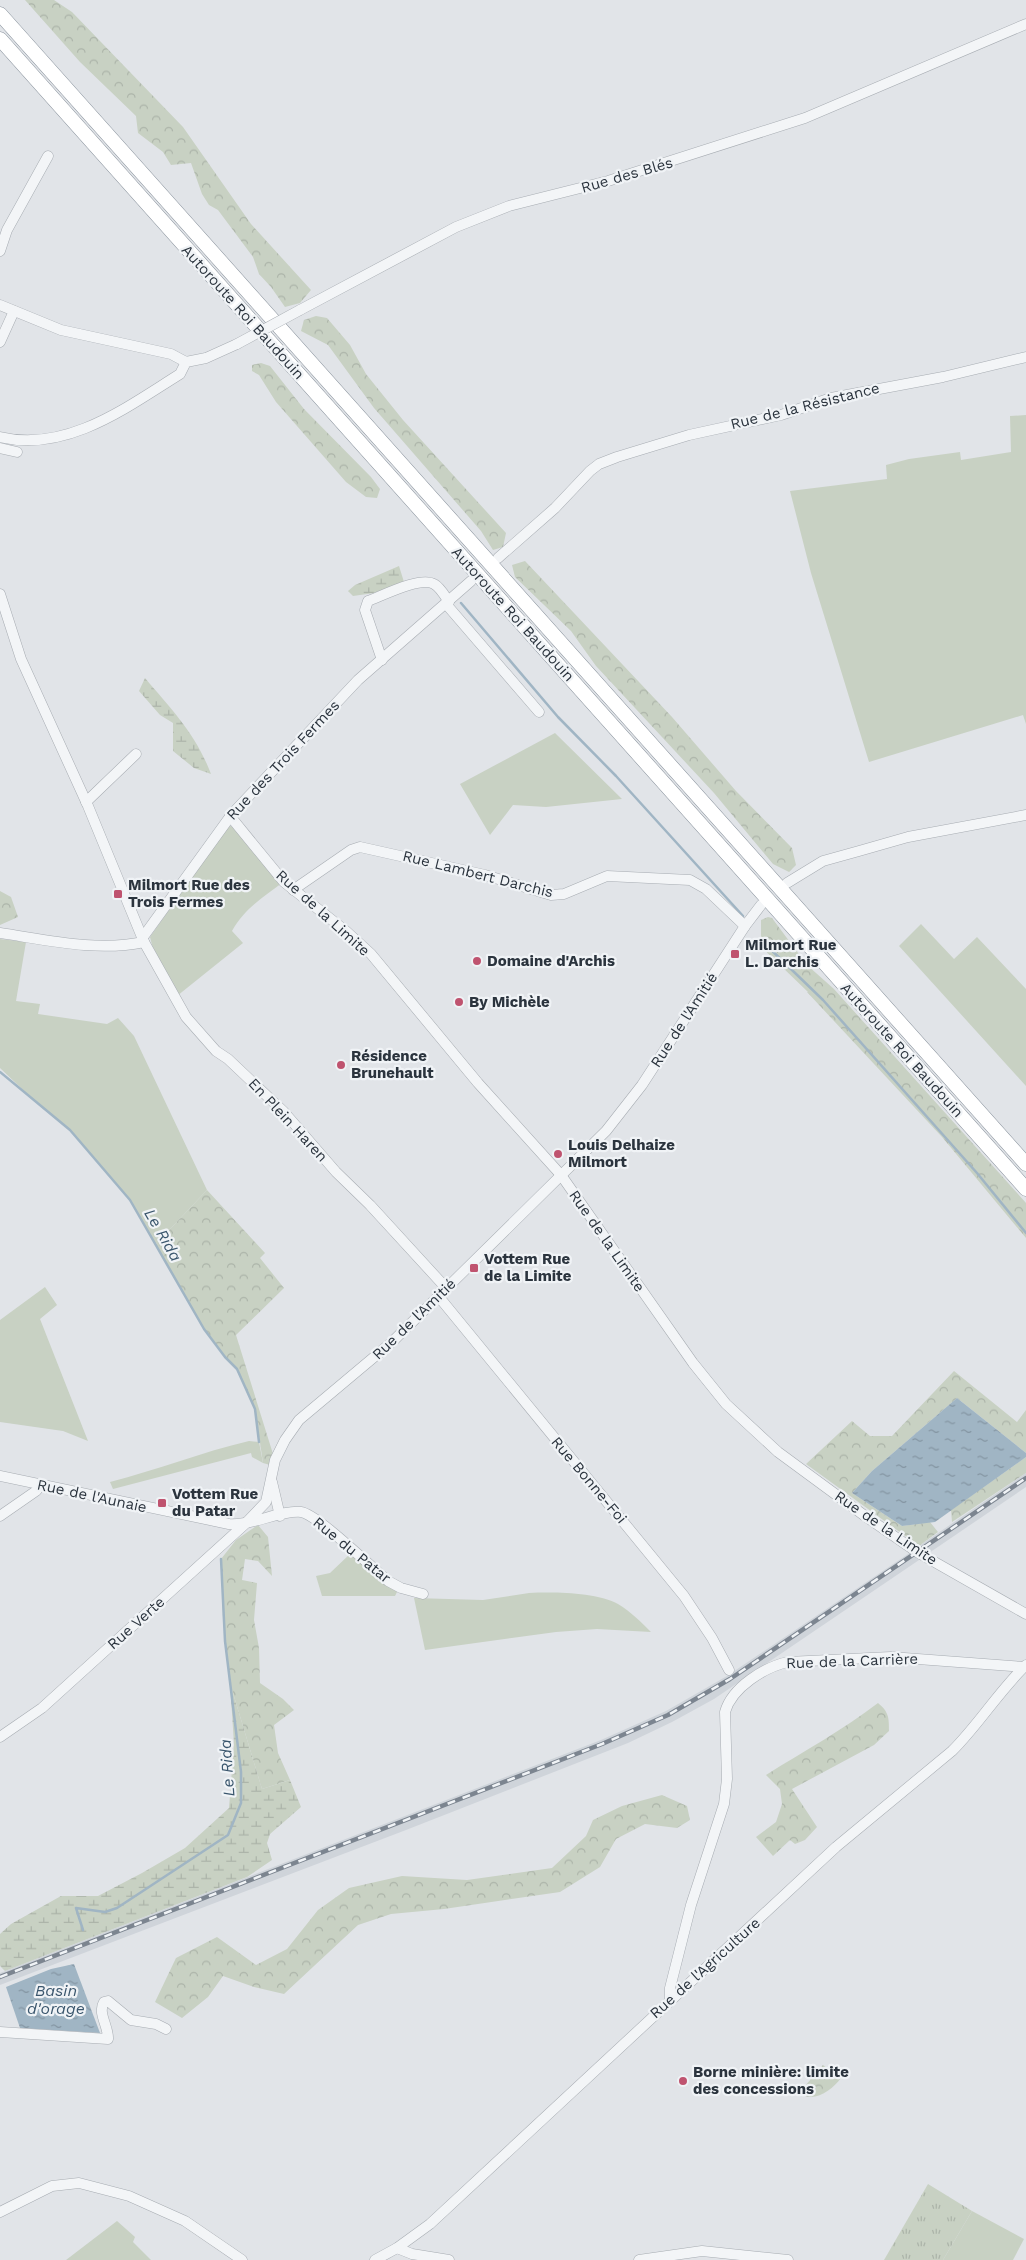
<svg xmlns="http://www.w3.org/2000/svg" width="1026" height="2260" viewBox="0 0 1026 2260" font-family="'Work Sans',sans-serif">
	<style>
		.built { fill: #cfd4da }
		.green { fill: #c8d1c3 }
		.forest { fill: url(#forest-crowns) }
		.wetland { fill: url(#wetland-marsh) }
		.park { fill: url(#park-tufts) }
		.water { fill: url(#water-ripples) }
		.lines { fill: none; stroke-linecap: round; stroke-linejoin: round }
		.stream { stroke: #a0b5c4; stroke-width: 2.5 }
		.minor-casing { stroke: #a7acb2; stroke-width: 11 }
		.highway-casing { stroke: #8a939d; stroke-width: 15 }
		.minor { stroke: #f3f5f7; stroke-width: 10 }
		.highway { stroke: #fff; stroke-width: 14 }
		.rail-casing { stroke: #7c8590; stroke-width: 4.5 }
		.rail { stroke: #f0f3f6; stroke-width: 2.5; stroke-dasharray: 8; stroke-linecap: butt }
		.minor-bridge-casing { stroke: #a7acb2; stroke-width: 11; stroke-linecap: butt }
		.minor-bridge { stroke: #f3f5f7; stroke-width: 10 }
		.poi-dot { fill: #bf536f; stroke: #f0f3f6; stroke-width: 2 }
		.labels { text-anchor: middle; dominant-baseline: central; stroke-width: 4.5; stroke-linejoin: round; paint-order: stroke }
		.street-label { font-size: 15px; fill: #2b343e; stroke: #f0f3f6 }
		.poi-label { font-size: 15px; font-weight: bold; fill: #2b343e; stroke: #f0f3f6; text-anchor: start }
		.water-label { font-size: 16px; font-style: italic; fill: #3a566d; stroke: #f0f3f6 }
	</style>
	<defs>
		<pattern id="forest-crowns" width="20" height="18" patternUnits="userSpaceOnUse" patternTransform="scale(1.25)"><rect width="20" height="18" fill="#c8d1c3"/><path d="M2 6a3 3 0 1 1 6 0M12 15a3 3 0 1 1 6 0" fill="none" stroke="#acb4a9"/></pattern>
		<pattern id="wetland-marsh" width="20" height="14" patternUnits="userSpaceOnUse" patternTransform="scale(1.25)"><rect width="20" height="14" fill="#c8d1c3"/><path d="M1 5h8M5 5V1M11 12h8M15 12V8" fill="none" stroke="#acb4a9"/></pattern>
		<pattern id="park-tufts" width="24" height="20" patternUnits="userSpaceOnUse" patternTransform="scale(1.25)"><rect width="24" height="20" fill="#c8d1c3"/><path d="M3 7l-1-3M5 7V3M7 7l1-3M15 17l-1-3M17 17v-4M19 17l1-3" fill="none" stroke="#acb4a9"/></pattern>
		<pattern id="water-ripples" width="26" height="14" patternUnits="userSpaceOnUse" patternTransform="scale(1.25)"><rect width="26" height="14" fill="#a0b5c4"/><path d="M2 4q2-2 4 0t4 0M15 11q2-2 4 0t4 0" fill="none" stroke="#8394a1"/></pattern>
	</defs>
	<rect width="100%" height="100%" fill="#e1e4e8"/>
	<g class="built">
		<polygon points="1026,1473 1026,1487 929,1553 919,1546"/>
		<polygon points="911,1552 922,1558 714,1699 672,1722 628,1743 406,1830 0,1985 0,1973 601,1740 666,1711 727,1676"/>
	</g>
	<g class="green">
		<polygon points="1026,415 1026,724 1023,715 869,762 811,573 790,491 887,479 886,465 909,459 960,452 961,460 1011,452 1010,416"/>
		<polygon points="555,733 622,799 546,807 513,805 490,835 460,784"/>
		<path d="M231 826 237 830 282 883C262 898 244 909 232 931L243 943 177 996 152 945 150 937 227 827Z"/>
		<polygon points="921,924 954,959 977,937 1026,989 1026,1086 899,946"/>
		<polygon points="0,939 26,942 16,1001 40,1004 38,1014 107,1024 118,1018 134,1036 207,1190 156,1244 130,1200 70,1130 41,1107 0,1068"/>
		<polygon points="45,1287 57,1305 40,1319 88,1441 63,1431 0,1422 0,1320"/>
		<path d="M249 1441 259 1442 263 1463 252 1457 251 1453 113 1489 110 1482C157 1470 202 1452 249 1441Z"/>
		<polygon points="350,1554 372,1574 398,1590 395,1596 322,1596 316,1576 330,1573"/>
		<path d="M529 1593C554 1592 596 1592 618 1604 631 1612 641 1622 651 1632L597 1629 556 1632 425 1650 414 1598 483 1600Z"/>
		<polygon points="972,2211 1024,2239 1013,2260 943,2260"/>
		<polygon points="117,2221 135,2237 133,2242 151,2260 66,2260"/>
	</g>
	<g class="forest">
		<polygon points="25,0 54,0 72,12 183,127 251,224 311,290 300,303 285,307 271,287 259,274 253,257 218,210 209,205 202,194 191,163 171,165 163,152 138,133 136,116 80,62"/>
		<polygon points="316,316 327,318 350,345 366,374 403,420 506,533 503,547 493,550 481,531 374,408 328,345 301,331 304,320"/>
		<polygon points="261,363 270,366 304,409 371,477 380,489 377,498 366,497 346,482 276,402 259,375 252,371 252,365"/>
		<polygon points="525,561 672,717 736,791 792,848 796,865 789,872 773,864 714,793 596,666 571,631 515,577 512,565"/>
		<polygon points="0,891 11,897 18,917 0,925"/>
		<polygon points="768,917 772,918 807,965 834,989 1026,1203 1026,1238 942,1137 807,992 808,992 754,940 761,937 761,920"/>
		<polygon points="207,1190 265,1253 260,1258 284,1288 236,1335 273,1454 270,1465 263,1463 255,1409 237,1369 225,1357 204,1329 156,1244"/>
		<polygon points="954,1371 1017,1422 1026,1410 1026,1453 957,1398 872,1471 852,1493 902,1526 930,1522 938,1532 919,1546 806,1464 852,1421 870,1436 892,1436"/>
		<polygon points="1026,1457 1026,1473 952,1522 951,1510"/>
		<polygon points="258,1525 268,1537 272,1576 258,1561 245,1559 242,1580 257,1583 254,1620 259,1648 260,1683 283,1699 294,1710 274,1725 278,1753 290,1780 262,1789 230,1683 223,1619 221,1559 236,1540"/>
		<path d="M878 1703C889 1712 889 1718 889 1731L874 1745 792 1789 817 1827 805 1840 795 1844 790 1840 773 1856 756 1837 776 1822 782 1804 780 1789 766 1775C804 1751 843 1730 878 1703Z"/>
		<polygon points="662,1795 687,1806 690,1820 677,1828 645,1824 616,1839 600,1867 560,1892 444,1909 391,1914 358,1925 284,1994 254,1987 223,1976 208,1997 182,2018 155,2002 176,1958 217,1937 256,1965 287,1949 318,1910 349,1888 402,1876 467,1880 552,1868 586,1836 593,1820 622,1806"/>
		<path d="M823 2065 841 2078C832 2090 814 2104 799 2093Z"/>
	</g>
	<g class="wetland">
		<polygon points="399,566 404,582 374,593 353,596 348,591 355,585"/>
		<path d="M145 678C172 710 196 734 211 774L194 768 173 751V723L160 715 139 691Z"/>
		<polygon points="230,1683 262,1789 290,1780 301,1807 270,1834 267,1843 272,1860 247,1877 5,1971 0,1966 0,1934 11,1924 61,1896 98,1896 142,1873 185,1848 229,1808 234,1744"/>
	</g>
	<polygon class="park" points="928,2184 972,2211 943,2260 884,2260"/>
	<g class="water">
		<polygon points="957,1398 1026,1453 1026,1457 935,1522 902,1526 852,1493 872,1471"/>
		<polygon points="74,1964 100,2033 20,2028 6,1987 51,1969"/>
	</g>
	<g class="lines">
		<g class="stream">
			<polyline points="461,603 558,717 616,776 743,916"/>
			<polyline points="763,942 823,1000 977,1173 1026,1233"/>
			<polyline points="0,1072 70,1130 130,1200 204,1329 225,1357 237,1369 255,1409 259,1442"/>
			<polyline points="83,1930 76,1908 105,1912 117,1908 228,1835 241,1803 241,1772 225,1641 221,1559"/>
		</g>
		<g class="minor-casing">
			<g id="minor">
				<polyline points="0,251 7,230 48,156"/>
				<polyline points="0,305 61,330 171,354 186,362"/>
				<polyline points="300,310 456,227 509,206 608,181 805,118 1026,24"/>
				<polyline points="0,342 14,311"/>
				<path d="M0 437C67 453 127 407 180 374L186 362 206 358 237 344"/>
				<polyline points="0,448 17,452"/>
				<polyline points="498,558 555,508 590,471 599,464 617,457 689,435 781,415 831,398 943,377 1026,357"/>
				<polyline points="0,594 21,659 88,806 144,942 186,1017 216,1051 228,1059 284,1112 336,1172 370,1205 447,1289"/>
				<polyline points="446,604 539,712"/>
				<path d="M382 660 365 610 368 601C382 596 420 576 434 584 440 587 445 596 449 602"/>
				<polyline points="86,802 136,754"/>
				<polyline points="230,816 284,882 347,932 371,954 478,1083 561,1175 693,1363 726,1404 778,1452 865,1516 917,1552 1026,1614"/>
				<polyline points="787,883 823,861 859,851 908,837 1026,815"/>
				<polyline points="293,890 351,850 360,847 485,875 551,895 564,894 607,876 690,880 706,889 745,926"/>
				<path d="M0 933C47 940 97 952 144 942"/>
				<polyline points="143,937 232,814 358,680 471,581"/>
				<polyline points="439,1297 684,1596 712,1638 729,1670"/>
				<path d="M0 1476 229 1524C252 1526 280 1510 301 1512 317 1514 371 1567 388 1581L401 1588 423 1594"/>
				<polyline points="272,1482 280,1516"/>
				<polyline points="0,1516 36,1491 41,1485"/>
				<polyline points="0,1737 42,1708 244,1525 266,1502 275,1460 285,1440 299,1420 392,1342 606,1131 642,1085 745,926 761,905"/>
				<path d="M670 1999V1988L691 1905 724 1804 727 1779 725 1712C732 1687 765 1667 788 1662L891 1657 1024 1667"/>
				<path d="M0 2032 108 2039C109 2027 97 2013 104 2002L108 2001 131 2020 156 2024 166 2029"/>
				<polyline points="0,2212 52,2186 79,2183 129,2196 185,2221 242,2260"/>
				<polyline points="397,2248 412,2254 449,2260"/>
				<path d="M375 2260 397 2248 430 2224 836 1847 952 1751C979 1724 999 1691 1026 1665"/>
				<polyline points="639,2260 702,2251 788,2260"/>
			</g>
		</g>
		<g class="highway-casing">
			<g id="highway">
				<polyline points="0,14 1026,1164"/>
				<polyline points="0,39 1026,1189"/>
			</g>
		</g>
		<use href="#minor" class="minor"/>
		<use href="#highway" class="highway"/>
		<g class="rail-casing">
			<polyline id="rail" points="0,1977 602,1744 668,1715 730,1679 1026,1478"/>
		</g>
		<use href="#rail" class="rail"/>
		<g class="minor-bridge-casing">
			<polyline id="minor-bridge" points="237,344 300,310"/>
		</g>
		<use href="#minor-bridge" class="minor-bridge"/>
	</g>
	<g class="poi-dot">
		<rect x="113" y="889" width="10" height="10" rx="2.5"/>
		<rect x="730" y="949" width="10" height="10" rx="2.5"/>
		<circle cx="477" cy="961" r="5"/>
		<circle cx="459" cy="1002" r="5"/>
		<circle cx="341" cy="1065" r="5"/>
		<circle cx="558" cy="1154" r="5"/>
		<rect x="469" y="1263" width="10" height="10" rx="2.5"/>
		<rect x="157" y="1498" width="10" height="10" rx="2.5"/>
		<circle cx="683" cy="2081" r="5"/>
	</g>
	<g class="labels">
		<g class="street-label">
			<text transform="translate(627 175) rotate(-16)">Rue des Blés</text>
			<text transform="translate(243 312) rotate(48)">Autoroute Roi Baudouin</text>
			<text transform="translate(805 406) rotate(-14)">Rue de la Résistance</text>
			<text transform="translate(513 614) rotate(48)">Autoroute Roi Baudouin</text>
			<text transform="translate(283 760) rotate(-47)">Rue des Trois Fermes</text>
			<text transform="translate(478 874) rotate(14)">Rue Lambert Darchis</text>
			<text transform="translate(323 913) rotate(42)">Rue de la Limite</text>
			<text transform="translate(684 1020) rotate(-57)">Rue de l'Amitié</text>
			<text transform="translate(902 1050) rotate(48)">Autoroute Roi Baudouin</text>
			<text transform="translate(288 1120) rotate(47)">En Plein Haren</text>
			<text transform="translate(607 1241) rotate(55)">Rue de la Limite</text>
			<text transform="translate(414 1319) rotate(-44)">Rue de l'Amitié</text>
			<text transform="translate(589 1480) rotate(50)">Rue Bonne-Foi</text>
			<text transform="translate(92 1496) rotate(12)">Rue de l'Aunaie</text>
			<text transform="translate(886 1528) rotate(34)">Rue de la Limite</text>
			<text transform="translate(352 1550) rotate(39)">Rue du Patar</text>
			<text transform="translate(136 1623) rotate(-42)">Rue Verte</text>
			<text transform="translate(852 1661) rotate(-2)">Rue de la Carrière</text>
			<text transform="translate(705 1968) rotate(-42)">Rue de l'Agriculture</text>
		</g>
		<g class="poi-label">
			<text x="128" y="885">Milmort Rue des<tspan x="128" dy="17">Trois Fermes</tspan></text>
			<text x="745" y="945">Milmort Rue<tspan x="745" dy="17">L. Darchis</tspan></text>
			<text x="487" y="961">Domaine d'Archis</text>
			<text x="469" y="1002">By Michèle</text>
			<text x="351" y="1056">Résidence<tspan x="351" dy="17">Brunehault</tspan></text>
			<text x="568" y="1145">Louis Delhaize<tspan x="568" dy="17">Milmort</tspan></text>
			<text x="484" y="1259">Vottem Rue<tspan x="484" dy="17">de la Limite</tspan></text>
			<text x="172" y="1494">Vottem Rue<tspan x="172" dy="17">du Patar</tspan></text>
			<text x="693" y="2072">Borne minière: limite<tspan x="693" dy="17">des concessions</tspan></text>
		</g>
		<g class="water-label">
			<text transform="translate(163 1235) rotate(60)">Le Rida</text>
			<text transform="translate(227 1768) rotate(-94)">Le Rida</text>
			<text x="56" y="1990">Basin<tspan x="56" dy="18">d'orage</tspan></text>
		</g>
	</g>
</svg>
